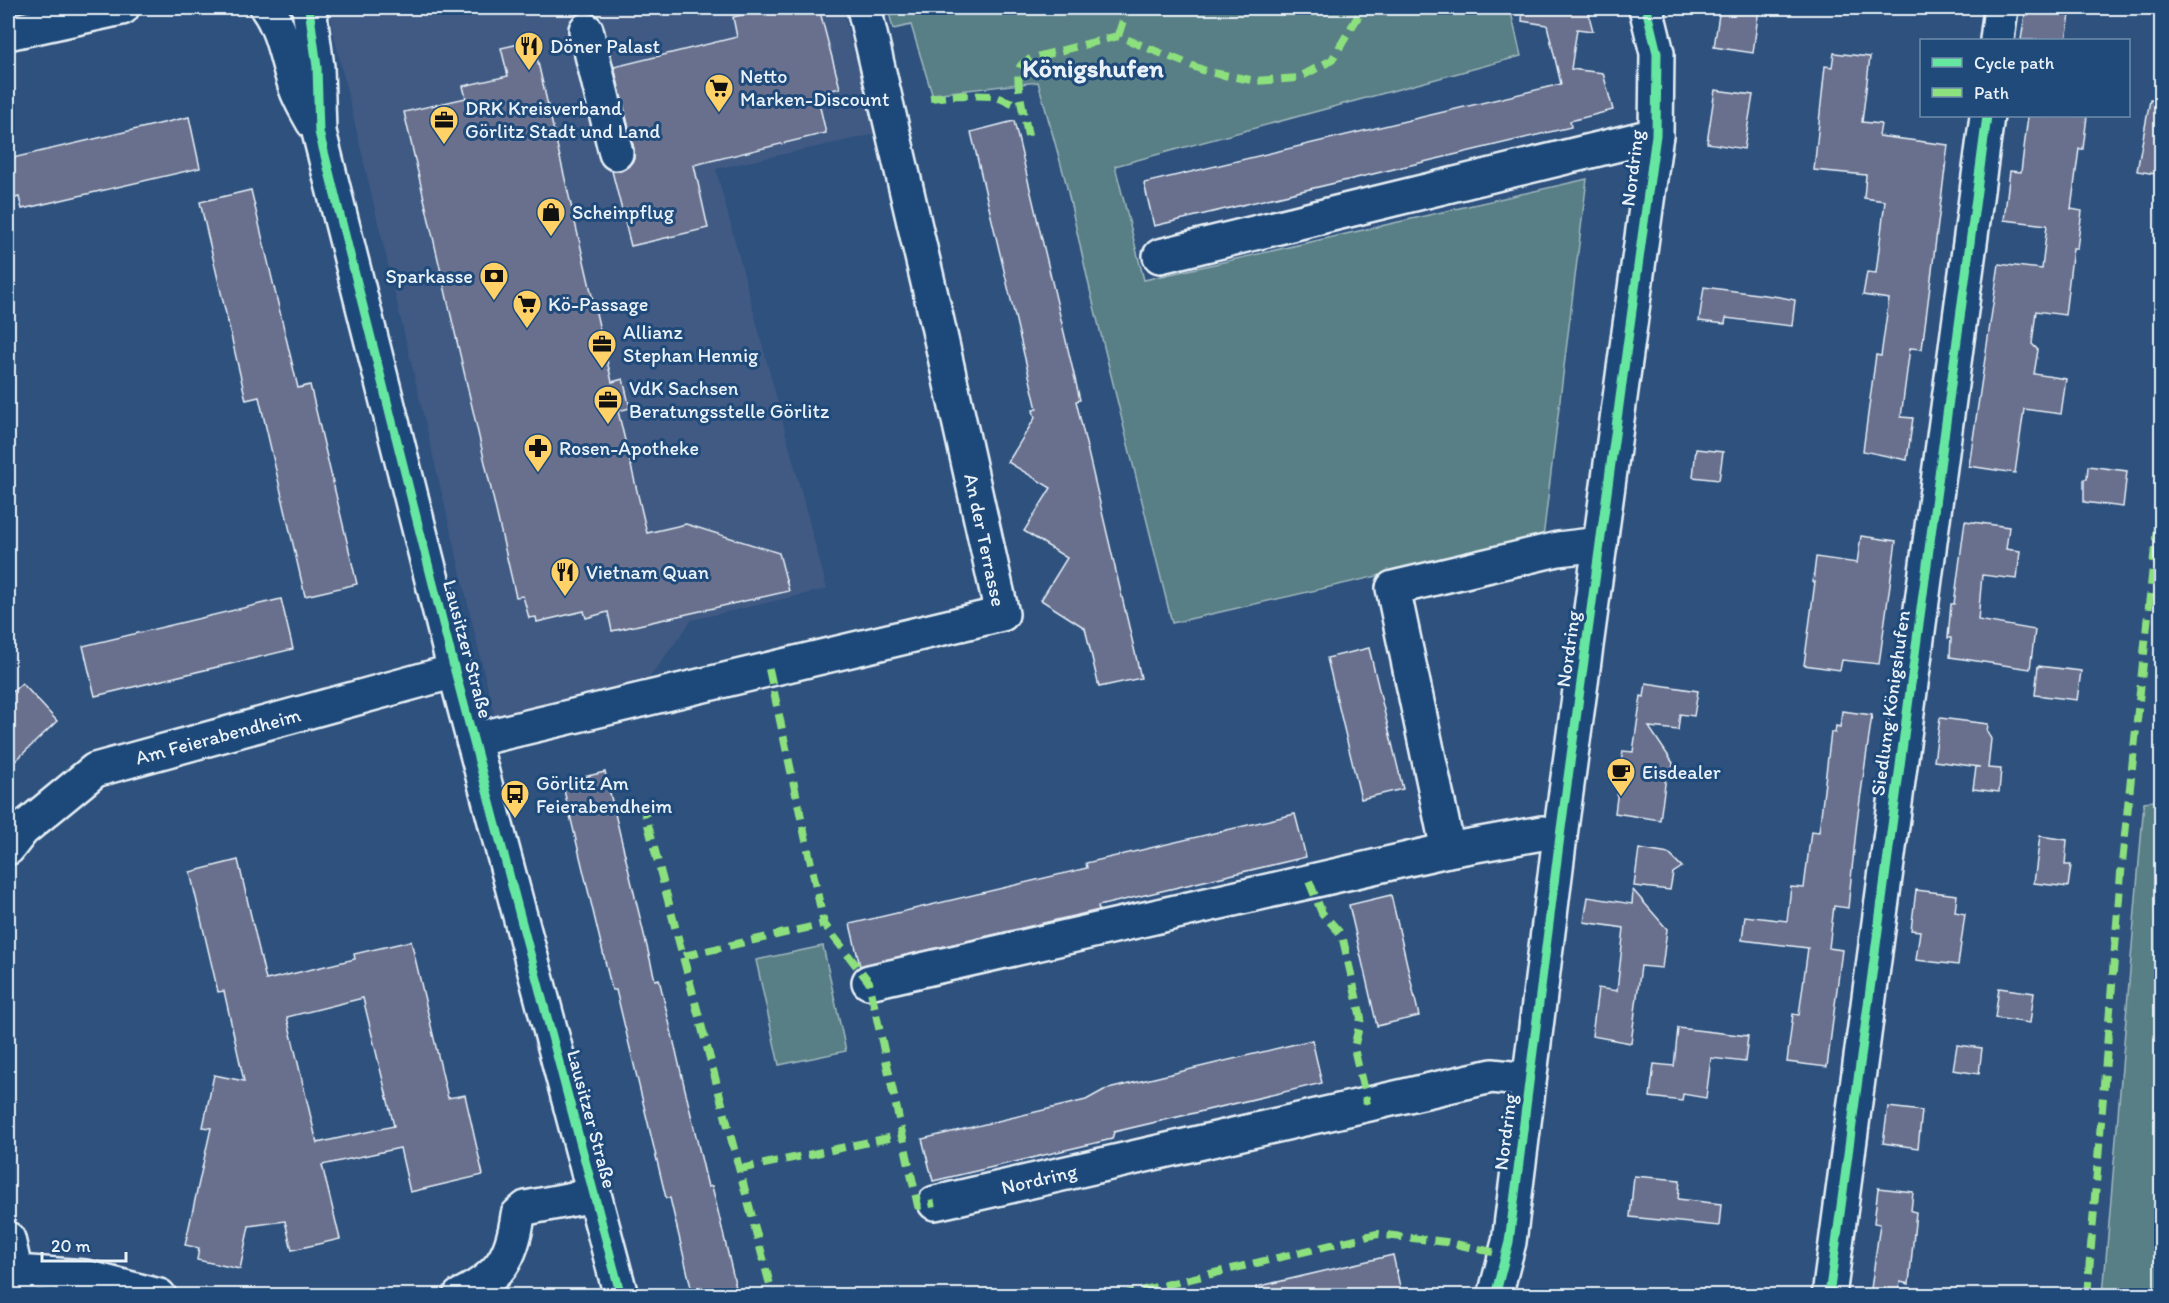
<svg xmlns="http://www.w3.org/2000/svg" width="2169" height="1303" viewBox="0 0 2169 1303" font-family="Itim,sans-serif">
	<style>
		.built { fill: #3f5a83 }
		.green { fill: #597f85; stroke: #a0b8be; stroke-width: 1.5 }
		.building { fill: #686f8e; stroke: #e8f1f8; stroke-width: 1.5; fill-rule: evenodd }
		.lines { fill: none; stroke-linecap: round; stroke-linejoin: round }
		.minor-casing { stroke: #e8f1f8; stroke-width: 38 }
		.minor { stroke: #1f4a7a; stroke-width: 33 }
		.quiet { stroke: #8de07e; stroke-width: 8; stroke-dasharray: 15 8; stroke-linecap: butt }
		.cycleway-casing { stroke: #1f4a7a; stroke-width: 13 }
		.cycleway { stroke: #66e7a1; stroke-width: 9 }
		.labels { text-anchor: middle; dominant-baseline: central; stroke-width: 6; stroke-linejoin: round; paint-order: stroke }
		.poi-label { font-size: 20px; fill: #e8f1f8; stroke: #1f4a7a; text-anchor: start }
		.street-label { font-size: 20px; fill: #e8f1f8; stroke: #1f4a7a }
		.district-label { font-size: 26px; font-weight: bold; fill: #e8f1f8; stroke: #1f4a7a }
	</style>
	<rect width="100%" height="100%" fill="#2e517e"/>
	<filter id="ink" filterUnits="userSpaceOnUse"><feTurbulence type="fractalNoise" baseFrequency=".0167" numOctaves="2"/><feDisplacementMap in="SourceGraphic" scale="12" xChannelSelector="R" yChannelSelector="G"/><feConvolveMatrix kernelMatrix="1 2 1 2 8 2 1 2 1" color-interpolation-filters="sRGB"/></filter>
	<g filter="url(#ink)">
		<polygon class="built" points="330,8 842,8 876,134 716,169 827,589 692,620 636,696 502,719 494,715 332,27"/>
		<g class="green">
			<polygon points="888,8 1510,8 1521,56 1115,166 1144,280 1587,179 1543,538 1172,623 1091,294 1065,179 1038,82 932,94 911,25 893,29"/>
			<polygon points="2161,800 2161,1295 2103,1295 2144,802"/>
			<polygon points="823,946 846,1051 779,1065 756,960"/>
		</g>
		<g class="building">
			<polygon points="775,8 819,8 840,88 817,94 826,133 694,165 708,228 631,246 612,171 621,171 629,166 634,159 634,149 614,67 737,37 733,17"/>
			<polygon points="1523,8 1587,8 1593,31 1577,29 1571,69 1603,73 1613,110 1570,121 1571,127 1154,226 1144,183 1561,84 1547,25 1522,21"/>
			<polygon points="1720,8 1759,8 1753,53 1714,47"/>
			<polygon points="2026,8 2071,8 2066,40 2021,40"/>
			<polygon points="533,41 612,382 623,379 630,408 618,411 647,533 686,524 779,553 789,591 612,631 608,612 586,618 584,611 537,622 536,617 529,618 523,596 516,597 404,112 466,98 463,86 508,76 501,48"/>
			<polygon points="1834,53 1870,57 1862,122 1881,124 1879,136 1948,145 1922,349 1910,348 1901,417 1913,418 1907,460 1863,451 1876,355 1881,356 1889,299 1863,295 1867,272 1876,273 1885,201 1864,198 1866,175 1814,170 1825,66 1832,67"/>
			<polygon points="1715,90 1753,95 1744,149 1707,143"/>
			<polygon points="2150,100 2162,101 2162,175 2137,171"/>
			<polygon points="2028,116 2087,116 2083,149 2079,149 2071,209 2082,211 2077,248 2073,248 2065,315 2036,311 2032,344 2038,350 2034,374 2066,379 2061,414 2024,409 2015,473 1969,466 1999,264 2042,269 2047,225 2004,220 2010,171 2021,172"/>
			<polygon points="189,117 200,168 22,209 19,197 8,200 8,159"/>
			<polygon points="1014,121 1080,400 1076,401 1141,678 1099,687 1085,628 1041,600 1067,558 1024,531 1051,488 1008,462 1035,418 1033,410 1037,409 971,132"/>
			<polygon points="251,190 298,388 310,385 357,584 305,596 259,397 246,400 200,202"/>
			<polygon points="1704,287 1780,297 1795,300 1792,326 1726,318 1725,324 1699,321"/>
			<polygon points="1696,449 1723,452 1719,480 1693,477"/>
			<polygon points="2088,466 2127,471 2123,507 2084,502 2084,479 2087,479"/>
			<polygon points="1965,521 2009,527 2006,549 2020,551 2017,579 1982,575 1978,620 2035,630 2030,669 1950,657 1951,638 1948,638 1951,604 1954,604"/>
			<polygon points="1861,536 1896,541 1879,664 1842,660 1840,670 1804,665 1815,582 1813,582 1816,557 1857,563"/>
			<polygon points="281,599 293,649 95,696 83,646"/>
			<polygon points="1369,648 1403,789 1361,799 1327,658"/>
			<polygon points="2038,666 2081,671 2077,700 2035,695"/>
			<polygon points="22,683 57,721 8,768 8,696"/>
			<polygon points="1646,683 1698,691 1694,716 1680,714 1678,730 1649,727 1673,763 1672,772 1666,777 1660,820 1615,813 1623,751 1633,752 1641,696 1644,697"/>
			<polygon points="1842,711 1872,715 1857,821 1848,908 1834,906 1829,948 1842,950 1827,1067 1787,1062 1793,1014 1799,1015 1808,948 1742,940 1745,916 1787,921 1791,887 1804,888 1811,831 1819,832 1831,732 1835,733 1836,726 1840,727"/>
			<polygon points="1940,718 1988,724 1987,732 1991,739 1988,768 2001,769 1999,792 1973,789 1976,767 1980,767 1934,761"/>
			<polygon points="605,772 655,980 659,979 708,1187 712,1186 738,1296 693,1296 670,1198 666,1198 616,990 612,990 562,782"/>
			<polygon points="1295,814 1306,857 1098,906 1099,910 860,966 850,924 1087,868 1086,863"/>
			<polygon points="2040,836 2067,840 2065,865 2071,865 2068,887 2034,883"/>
			<polygon points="1639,849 1669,854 1682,867 1673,873 1670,890 1634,886"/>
			<path d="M238 860 266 980 355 959 354 954 411 941 448 1098 465 1095 483 1175 410 1192 400 1148 322 1165 340 1239 292 1250 285 1221 249 1226 240 1269 197 1260 199 1248 185 1245 211 1128 203 1127 214 1075 244 1081 224 991 218 992 190 872ZM363 998 394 1126 317 1143 287 1017Z"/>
			<polygon points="1633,890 1667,929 1662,968 1641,966 1631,1043 1592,1036 1598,988 1617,991 1624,928 1584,922 1588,897 1632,904"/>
			<polygon points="1916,890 1957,895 1955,912 1965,914 1958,965 1916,960 1920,931 1911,930"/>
			<polygon points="1391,895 1419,1016 1377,1026 1349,905"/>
			<polygon points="1999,988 2034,993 2030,1023 1995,1018"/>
			<polygon points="1678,1028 1748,1036 1745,1062 1711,1058 1706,1098 1683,1094 1682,1101 1650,1097 1654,1064 1674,1066"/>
			<polygon points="1312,1040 1322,1083 1114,1132 1112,1139 933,1181 922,1139 1086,1100 1104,1090"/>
			<polygon points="1957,1045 1982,1048 1979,1074 1953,1070"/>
			<polygon points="1888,1107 1922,1111 1918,1148 1883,1143"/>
			<polygon points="1634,1176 1680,1180 1678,1199 1721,1204 1719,1226 1630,1217"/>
			<polygon points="1878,1188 1913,1192 1911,1211 1916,1212 1909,1284 1900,1282 1898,1296 1870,1296 1880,1224 1874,1223"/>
			<polygon points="1393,1255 1402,1296 1257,1296 1256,1287"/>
		</g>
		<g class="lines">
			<g class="minor-casing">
				<g id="minor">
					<path d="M267 8C283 30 287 62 296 88 300 100 307 111 313 122"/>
					<polyline points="309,8 317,67 319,132 455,671 621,1296"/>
					<polyline points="586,30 616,153"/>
					<polyline points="8,33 122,8"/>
					<polyline points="1997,40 2001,8"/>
					<polyline points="1160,256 1656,135"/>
					<polyline points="473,740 1002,614 937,321 864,8"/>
					<polyline points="8,848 22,830 95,770 455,671"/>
					<polyline points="1448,850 1393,588 1558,549 1600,544"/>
					<polyline points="869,982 1448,850 1542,833 1560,836"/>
					<polyline points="935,1203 1492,1076 1529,1080"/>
					<polyline points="8,1239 21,1296"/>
					<polyline points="16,1272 85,1277 159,1296"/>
					<path d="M460 1296C499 1277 512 1259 518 1215L526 1208 594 1195"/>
					<polyline points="1495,1296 1509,1242 1560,836 1656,135 1657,53 1646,8"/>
					<polyline points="1829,1296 1987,116"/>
				</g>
			</g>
			<use href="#minor" class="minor"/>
			<g class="quiet">
				<polyline points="1118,36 1127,8"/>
				<polyline points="930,98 959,95 994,96 1023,107"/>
				<path d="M1028 136C1026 121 1014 80 1020 67 1023 62 1028 61 1032 58L1118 36 1208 72 1256 81 1298 78 1332 60 1363 8"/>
				<polyline points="769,669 824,924 869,982 918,1206 935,1203"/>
				<polyline points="642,802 773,1296"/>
				<polyline points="1309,881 1322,913 1342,935 1361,1018 1354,1048 1367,1104"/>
				<polyline points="684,956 824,924"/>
				<polyline points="740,1169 903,1135"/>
				<polyline points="1119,1296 1377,1234 1446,1242 1506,1255"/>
				<polyline points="2087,1296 2121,873 2162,481"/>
			</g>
			<g class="cycleway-casing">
				<g id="cycleway">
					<polyline points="309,8 317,67 319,132 455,671 621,1296"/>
					<polyline points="1495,1296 1509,1242 1560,836 1656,135 1657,53 1646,8"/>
					<polyline points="1829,1296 1987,116"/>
				</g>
			</g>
			<use href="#cycleway" class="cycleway"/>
		</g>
	</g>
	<defs>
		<g id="restaurant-pin" transform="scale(1.5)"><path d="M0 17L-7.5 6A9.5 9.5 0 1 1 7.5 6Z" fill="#ffd166" stroke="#1f4a7a"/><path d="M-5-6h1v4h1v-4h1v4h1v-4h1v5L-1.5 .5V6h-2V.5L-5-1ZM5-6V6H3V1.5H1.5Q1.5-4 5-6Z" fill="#111"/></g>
		<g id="supermarket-pin" transform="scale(1.5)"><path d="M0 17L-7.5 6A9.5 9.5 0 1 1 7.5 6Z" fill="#ffd166" stroke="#1f4a7a"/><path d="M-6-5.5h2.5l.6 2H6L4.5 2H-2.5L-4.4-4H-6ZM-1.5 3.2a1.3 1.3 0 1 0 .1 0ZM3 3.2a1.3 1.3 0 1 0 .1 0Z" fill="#111"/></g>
		<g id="office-pin" transform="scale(1.5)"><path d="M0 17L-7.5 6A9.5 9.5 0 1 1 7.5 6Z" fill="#ffd166" stroke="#1f4a7a"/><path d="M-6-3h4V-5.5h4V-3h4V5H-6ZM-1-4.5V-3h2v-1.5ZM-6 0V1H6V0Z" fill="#111"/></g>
		<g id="shop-pin" transform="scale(1.5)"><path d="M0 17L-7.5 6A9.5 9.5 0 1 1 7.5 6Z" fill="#ffd166" stroke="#1f4a7a"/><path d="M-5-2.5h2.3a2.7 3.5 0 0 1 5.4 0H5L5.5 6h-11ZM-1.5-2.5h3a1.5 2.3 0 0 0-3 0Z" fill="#111"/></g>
		<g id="bank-pin" transform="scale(1.5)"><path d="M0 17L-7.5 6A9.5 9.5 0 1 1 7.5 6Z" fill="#ffd166" stroke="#1f4a7a"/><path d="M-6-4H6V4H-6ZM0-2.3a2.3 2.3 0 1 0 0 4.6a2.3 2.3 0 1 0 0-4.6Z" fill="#111"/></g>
		<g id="pharmacy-pin" transform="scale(1.5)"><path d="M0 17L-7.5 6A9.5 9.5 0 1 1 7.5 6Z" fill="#ffd166" stroke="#1f4a7a"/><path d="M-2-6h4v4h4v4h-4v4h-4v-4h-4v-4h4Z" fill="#111"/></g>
		<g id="cafe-pin" transform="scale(1.5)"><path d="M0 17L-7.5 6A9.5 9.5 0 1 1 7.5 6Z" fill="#ffd166" stroke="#1f4a7a"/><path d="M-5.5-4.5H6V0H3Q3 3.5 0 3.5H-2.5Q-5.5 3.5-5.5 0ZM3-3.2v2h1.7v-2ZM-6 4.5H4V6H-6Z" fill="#111"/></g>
		<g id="bus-pin" transform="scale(1.5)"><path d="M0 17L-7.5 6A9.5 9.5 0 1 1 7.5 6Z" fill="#ffd166" stroke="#1f4a7a"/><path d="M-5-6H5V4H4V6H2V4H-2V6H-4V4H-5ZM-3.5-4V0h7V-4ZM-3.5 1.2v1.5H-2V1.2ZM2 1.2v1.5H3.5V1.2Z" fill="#111"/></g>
	</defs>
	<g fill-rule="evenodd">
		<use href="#restaurant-pin" x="529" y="46"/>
		<use href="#supermarket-pin" x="719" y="88"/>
		<use href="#office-pin" x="444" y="120"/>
		<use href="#shop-pin" x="551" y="212"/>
		<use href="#bank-pin" x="494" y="276"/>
		<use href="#supermarket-pin" x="527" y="304"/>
		<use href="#office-pin" x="602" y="344"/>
		<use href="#office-pin" x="608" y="400"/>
		<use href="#pharmacy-pin" x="538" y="448"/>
		<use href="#restaurant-pin" x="565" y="572"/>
		<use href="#cafe-pin" x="1621" y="772"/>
		<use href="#bus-pin" x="515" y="794"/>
	</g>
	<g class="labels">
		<g class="poi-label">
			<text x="550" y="46">Döner Palast</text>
			<text x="740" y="76">Netto<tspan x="740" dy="23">Marken-Discount</tspan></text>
			<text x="465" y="108">DRK Kreisverband<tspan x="465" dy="23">Görlitz Stadt und Land</tspan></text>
			<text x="572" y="212">Scheinpflug</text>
			<text x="473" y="276" text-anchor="end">Sparkasse</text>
			<text x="548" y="304">Kö-Passage</text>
			<text x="623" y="332">Allianz<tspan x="623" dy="23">Stephan Hennig</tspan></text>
			<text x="629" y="388">VdK Sachsen<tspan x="629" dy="23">Beratungsstelle Görlitz</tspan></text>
			<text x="559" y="448">Rosen-Apotheke</text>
			<text x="586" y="572">Vietnam Quan</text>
			<text x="1642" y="772">Eisdealer</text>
			<text x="536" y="783">Görlitz Am<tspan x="536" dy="23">Feierabendheim</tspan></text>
		</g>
		<g class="street-label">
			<text transform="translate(1632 168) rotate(-83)">Nordring</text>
			<text transform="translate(985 540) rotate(78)">An der Terrasse</text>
			<text transform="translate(468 649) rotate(75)">Lausitzer Straße</text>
			<text transform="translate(1568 649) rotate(-82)">Nordring</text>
			<text transform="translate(1890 703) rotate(-82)">Siedlung Königshufen</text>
			<text transform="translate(218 736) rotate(-15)">Am Feierabendheim</text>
			<text transform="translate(592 1119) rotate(75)">Lausitzer Straße</text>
			<text transform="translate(1505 1132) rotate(-83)">Nordring</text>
			<text transform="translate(1039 1179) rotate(-13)">Nordring</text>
		</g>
		<g class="district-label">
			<text x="1093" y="68">Königshufen</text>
		</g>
	</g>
	<rect width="2169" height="1303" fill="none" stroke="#1f4a7a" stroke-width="30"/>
	<rect x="15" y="15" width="2139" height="1273" fill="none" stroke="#e8f1f8" stroke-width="2" filter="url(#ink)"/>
	<rect x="1920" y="39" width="210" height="78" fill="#1f4a7a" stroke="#6f8dac" stroke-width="1.5"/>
	<rect x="1932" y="58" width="30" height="9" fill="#66e7a1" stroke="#6f8dac" stroke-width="1.5"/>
	<text x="1974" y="69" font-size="18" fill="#e8f1f8">Cycle path</text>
	<rect x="1932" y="88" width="30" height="9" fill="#8de07e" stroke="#6f8dac" stroke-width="1.5"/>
	<text x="1974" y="99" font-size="18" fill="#e8f1f8">Path</text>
	<path d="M42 1252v9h84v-9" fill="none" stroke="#e8f1f8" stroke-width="3"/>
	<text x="51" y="1252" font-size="18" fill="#e8f1f8" stroke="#1f4a7a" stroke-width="4.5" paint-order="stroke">20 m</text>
</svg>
